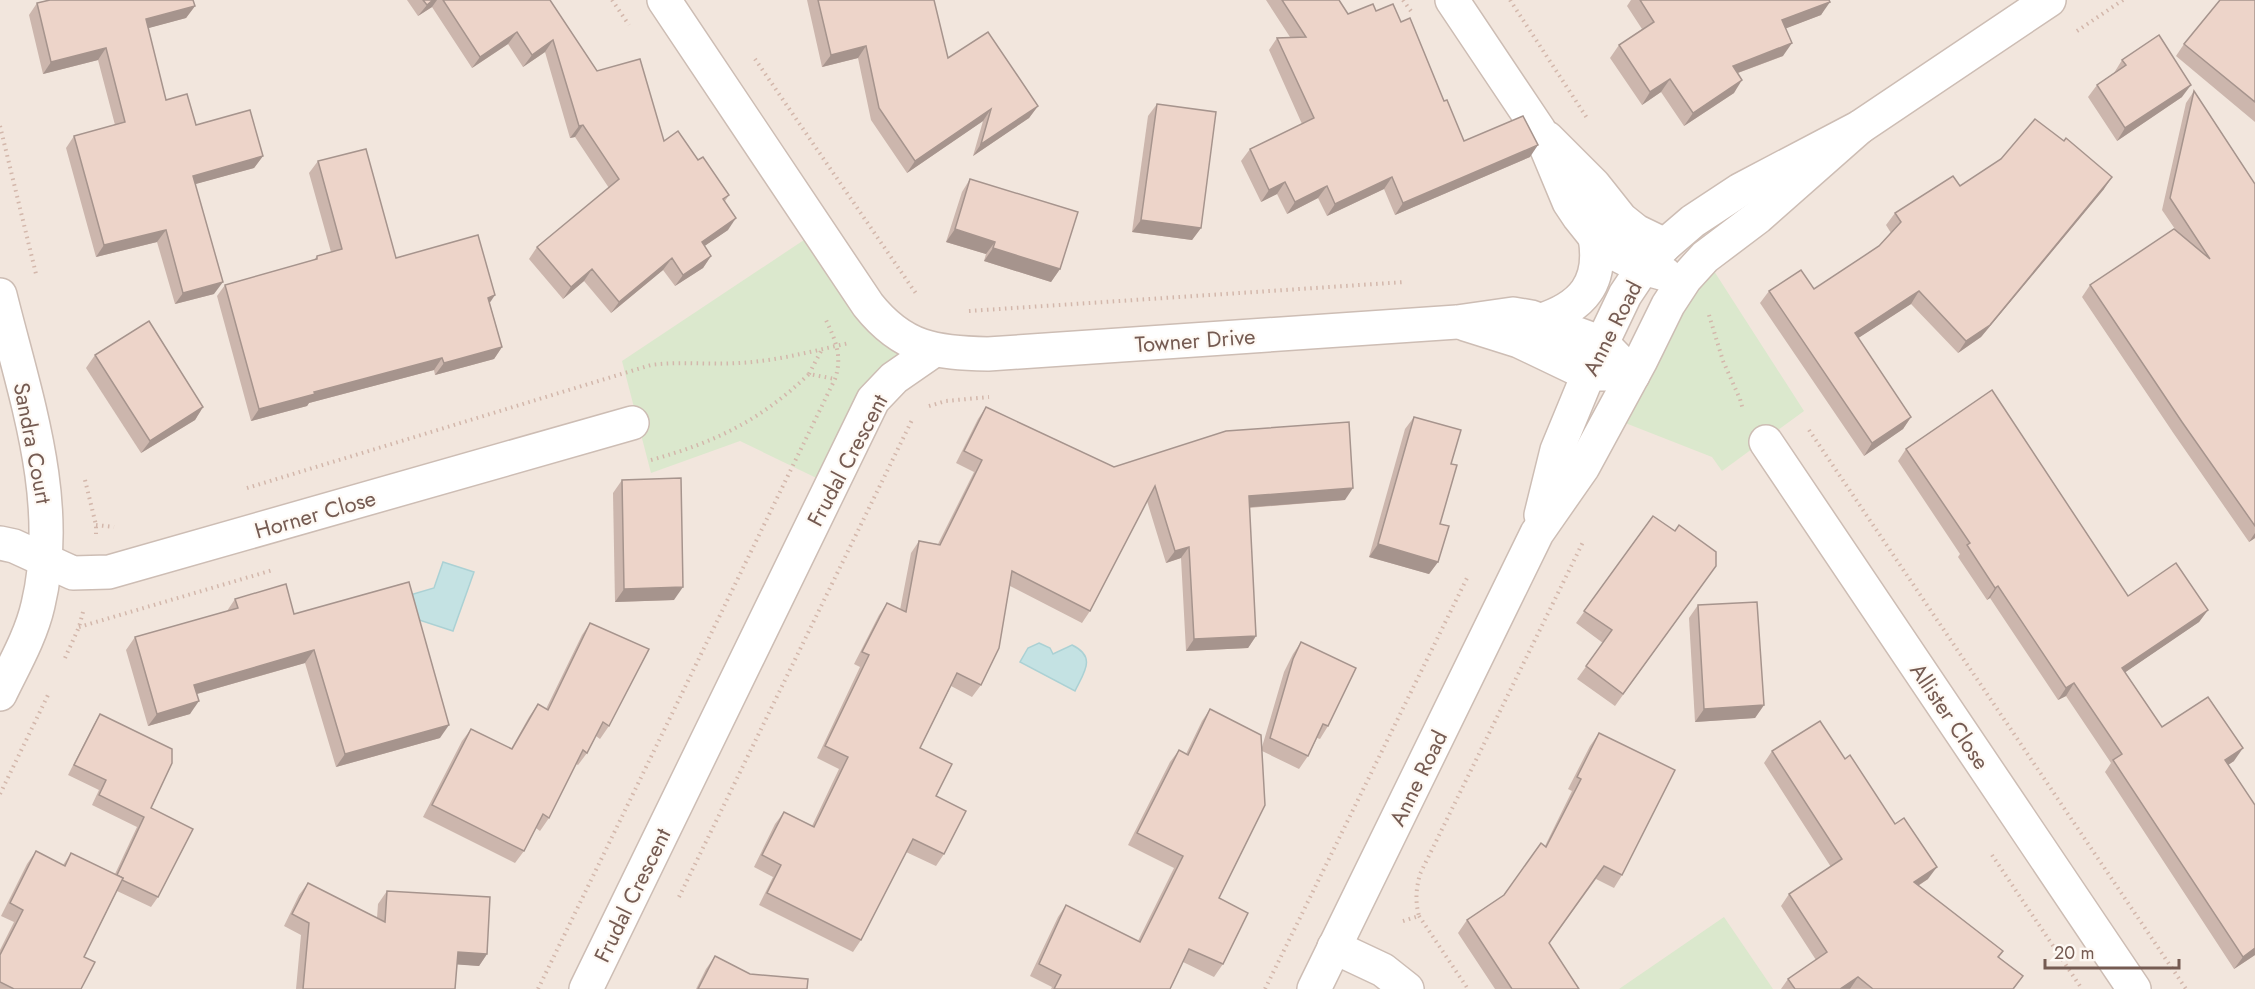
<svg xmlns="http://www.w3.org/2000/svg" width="2255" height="989" viewBox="0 0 2255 989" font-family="Jost,sans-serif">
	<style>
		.residential { fill: #f2e6dd }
		.green { fill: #dbe8cd }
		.water { fill: #c4e2e3; stroke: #abd1d4; stroke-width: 1.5 }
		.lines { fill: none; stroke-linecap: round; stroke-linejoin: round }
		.minor-casing { stroke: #cdbdb4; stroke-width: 36 }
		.path { stroke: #d3b7ab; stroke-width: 4; stroke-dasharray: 1.5 4.5; stroke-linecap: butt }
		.minor { stroke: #fff; stroke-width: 33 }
		.wall { fill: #ccb6ad }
		.shaded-wall { fill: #a6948d }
		.building { fill: #edd4c9; stroke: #a6948d; stroke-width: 1.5 }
		.labels { text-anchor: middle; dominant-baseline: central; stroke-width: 4.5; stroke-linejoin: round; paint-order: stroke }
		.street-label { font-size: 22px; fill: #755b52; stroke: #fef9f4 }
	</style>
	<rect width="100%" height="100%" fill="#fbf5ee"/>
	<rect class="residential" x="0" y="0" width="2255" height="989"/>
	<g class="green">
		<polygon points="819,230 912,342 831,485 740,441 651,473 622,361"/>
		<polygon points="1705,257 1804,411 1722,471 1712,457 1610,417"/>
		<polygon points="1724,917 1773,989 1619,989"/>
	</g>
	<g class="water">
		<polygon points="443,562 474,572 453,631 416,619 410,595 434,588"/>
		<path d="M1039 643 1050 648 1053 654 1072 645C1097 657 1084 672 1075 691L1020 662 1028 648Z"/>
	</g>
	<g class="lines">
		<g class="minor-casing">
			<g id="minor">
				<path d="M664 0 868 305C903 349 936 353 988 354L1457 322 1513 314 1531 317 1602 343 1633 375"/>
				<polyline points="1452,0 1539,130 1569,202 1579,217 1595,237 1614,253 1643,268 1665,274"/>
				<polyline points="1547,138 1594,185 1621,219 1636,231 1665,245"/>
				<path d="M0 295C25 396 63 501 38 605 31 636 14 665 0 694"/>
				<path d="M1539 321C1583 307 1603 283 1595 237"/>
				<polyline points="1465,324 1519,341 1588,374 1610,374"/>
				<polyline points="1766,442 2134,989"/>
				<polyline points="1541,515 1557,450 1595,358 1625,295 1643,268 1665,245 1693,221 1740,190 1860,127 2049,0"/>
				<polyline points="0,543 14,546 73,573 109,572 632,423"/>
				<polyline points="1334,947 1383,970 1407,989"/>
				<polyline points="586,989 873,400 894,378 933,351"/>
				<polyline points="1314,989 1537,533 1583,467 1640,362 1668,305 1685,279 1705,257 1758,217 1860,127"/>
			</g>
		</g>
		<g class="path">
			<polyline points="612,0 629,25"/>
			<polyline points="1403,0 1413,14"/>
			<polyline points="1510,0 1587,118"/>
			<polyline points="2077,31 2123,0"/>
			<polyline points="755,59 917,295"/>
			<polyline points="0,126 36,274"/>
			<polyline points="969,311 1405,282"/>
			<polyline points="1709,315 1723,361 1740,399 1743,410"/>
			<polyline points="809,374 821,351"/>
			<polyline points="929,406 946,401 989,397"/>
			<polyline points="1809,430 2186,989"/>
			<path d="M651 460C716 442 761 420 809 374L835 379"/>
			<polyline points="85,480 96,525 96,534"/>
			<path d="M247 488 651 365C681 361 709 365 739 363 777 361 813 351 849 343"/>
			<polyline points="96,525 114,527"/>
			<polyline points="79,627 273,570"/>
			<polyline points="65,658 79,627 83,612"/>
			<polyline points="0,794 48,695"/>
			<polyline points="1992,855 2082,989"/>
			<polyline points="679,897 913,418"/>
			<polyline points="1419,916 1468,989"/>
			<path d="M1403 921 1419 916C1415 901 1416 889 1420 874L1584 540"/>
			<path d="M538 989 835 379C843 356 835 339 825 318"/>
			<polyline points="1265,989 1467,578"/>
		</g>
		<use href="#minor" class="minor"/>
	</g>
	<g class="wall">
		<polygon points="48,0 193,0 195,6 186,18 148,28 166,100 196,125 263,156 254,168 195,184 214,294 175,304 157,242 96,257 66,148 74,136 115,125 98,60 43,74 29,15 37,3"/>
		<polygon points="407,0 550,0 597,71 664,141 698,160 729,195 725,201 728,230 704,246 711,256 703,268 675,286 663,270 611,313 584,281 563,299 529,259 537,247 609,188 575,137 570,138 545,52 523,67 508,44 472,68 432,7 418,16"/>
		<polygon points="807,0 934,0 948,58 1038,106 1029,118 973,156 983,121 907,173 871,120 858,58 822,67"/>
		<polygon points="1266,0 1339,0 1348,14 1376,11 1401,22 1464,141 1530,157 1395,215 1384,189 1327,216 1318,198 1287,214 1277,194 1261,202 1241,161 1250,149 1302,124 1269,50 1277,38 1290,37"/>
		<polygon points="1631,0 1829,0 1821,15 1786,28 1783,56 1738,73 1734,93 1684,126 1661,92 1642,105 1610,58 1619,45 1642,29 1627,6"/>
		<polygon points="2255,0 2255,122 2176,56 2184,44"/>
		<polygon points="2122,60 2182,97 2117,141 2088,97 2097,85 2114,73"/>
		<polygon points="2194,91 2255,184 2255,538 2249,542 2174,434 2082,297 2090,285 2175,229 2162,210 2186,103"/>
		<polygon points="1157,104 1201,228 1192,240 1132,232 1148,116"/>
		<polygon points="318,161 396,258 490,304 502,347 494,359 435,375 434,370 309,403 307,406 251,421 217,296 225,285 314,260 317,256 331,252 309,173"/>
		<polygon points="970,179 1060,269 1051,282 984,261 986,254 946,242 962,192"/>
		<polygon points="1960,186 2104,189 1981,337 1958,353 1911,304 1858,338 1911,417 1903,429 1864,456 1760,303 1769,291 1814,289 1879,246 1891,233 1886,225 1895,213"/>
		<polygon points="95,355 203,407 195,420 141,453 86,368"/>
		<polygon points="986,407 1114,467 1345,500 1249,508 1256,636 1248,648 1186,651 1181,558 1166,563 1147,501 1090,611 1082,623 1010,586 981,685 972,697 951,686 920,748 936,796 944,854 936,866 906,852 861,940 853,952 759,905 773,877 754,867 775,824 784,812 812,826 839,769 817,758 860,667 854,664 879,615 887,603 900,610 911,553 919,541 938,544 974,472 956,463 978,419"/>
		<polygon points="1414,417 1451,464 1440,524 1438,562 1429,574 1369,557 1405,429"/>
		<polygon points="1906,449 2128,596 2208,610 2199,622 2125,672 2162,727 2234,761 2228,765 2255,955 2234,969 2105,772 2111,763 2066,696 2058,700 1990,598 1987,600 1958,557 1960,554 1898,461"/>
		<polygon points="622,480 674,600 615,602 613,493"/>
		<polygon points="1653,516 1716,566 1615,706 1577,679 1603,643 1576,623"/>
		<polygon points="235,599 294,614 440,738 336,767 305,663 197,694 190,714 148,726 126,650 135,637 227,611"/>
		<polygon points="1698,605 1764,705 1755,718 1695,722 1689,618"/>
		<polygon points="590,623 609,726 600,739 596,736 587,753 578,765 576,764 549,818 540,831 536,828 524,851 515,863 423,817 462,741 471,729 511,749 529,717 538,704 546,709 582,635"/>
		<polygon points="1301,642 1328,726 1320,739 1317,738 1308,756 1299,769 1262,751 1219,898 1223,964 1214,977 1183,962 1170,989 1051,989 1052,987 1030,976 1058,917 1066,905 1138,941 1174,868 1128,845 1170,762 1179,750 1186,754 1202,721 1210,709 1262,747 1284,672 1293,654"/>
		<polygon points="100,714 151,808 158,897 151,907 117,891 84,957 81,989 0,989 0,950 14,922 1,916 27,864 36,851 63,865 71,853 115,874 137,827 92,805 99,790 68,775 94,724"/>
		<polygon points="1599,733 1622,875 1614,888 1596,879 1549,944 1579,989 1495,989 1458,933 1467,920 1504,895 1545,846 1572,791 1568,789 1590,746"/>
		<polygon points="1772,751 1845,759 1928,879 1918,886 2003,951 1999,957 2023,976 2014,989 1781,989 1788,979 1816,960 1781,906 1789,894 1831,867 1764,763"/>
		<polygon points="308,883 377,918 378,904 387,891 487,954 479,966 457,964 455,989 296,989 301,935 284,926 299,895"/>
		<polygon points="715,956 750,974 807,989 696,989 706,969"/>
	</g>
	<g class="shaded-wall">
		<polygon points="433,0 437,0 432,7 418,16 427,5"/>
		<polygon points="1830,2 1821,15 1774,33 1782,20"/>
		<polygon points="195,6 186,18 138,31 146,19"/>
		<polygon points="517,32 508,44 472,68 480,57"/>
		<polygon points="553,40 545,52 523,67 532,55"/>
		<polygon points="1792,43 1783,56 1724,78 1733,66"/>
		<polygon points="866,46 858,58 822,67 831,55"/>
		<polygon points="106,48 98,60 43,74 51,62"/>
		<polygon points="1670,79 1661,92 1642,105 1650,92"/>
		<polygon points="1742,80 1734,93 1684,126 1693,113"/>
		<polygon points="2191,85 2182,97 2117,141 2125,128"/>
		<polygon points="1038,106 1029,118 973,156 981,144"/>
		<polygon points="991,109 983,121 907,173 915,161"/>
		<polygon points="583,125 575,137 570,138 579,126"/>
		<polygon points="1538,145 1530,157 1395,215 1403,203"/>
		<polygon points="263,156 254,168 185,187 193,176"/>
		<polygon points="1392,177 1384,189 1327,216 1335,204"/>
		<polygon points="2112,177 2104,189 1981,337 1958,353 1966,341"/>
		<polygon points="1285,182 1277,194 1261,202 1269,190"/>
		<polygon points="1327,186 1318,198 1287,214 1295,202"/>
		<polygon points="736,218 728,230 693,254 702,242"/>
		<polygon points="1141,220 1201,228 1192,240 1132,232"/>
		<polygon points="955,229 995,242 986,254 946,242"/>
		<polygon points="166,230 157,242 96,257 104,245"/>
		<polygon points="993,248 1060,269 1051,282 984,261"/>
		<polygon points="711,256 703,268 675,286 683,275"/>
		<polygon points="672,258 663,270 611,313 619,302"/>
		<polygon points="592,269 584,281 563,299 571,287"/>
		<polygon points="223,282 214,294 175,304 183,293"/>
		<polygon points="1919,291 1911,304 1846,346 1855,333"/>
		<polygon points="495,295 487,307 488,298"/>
		<polygon points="502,347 494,359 435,375 444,363"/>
		<polygon points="442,358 434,370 309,403 307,406 251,421 259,409 314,392"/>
		<polygon points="203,407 195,420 141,453 150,441"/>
		<polygon points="1911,417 1903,429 1864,456 1872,443"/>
		<polygon points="1353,488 1345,500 1240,508 1249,496"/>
		<polygon points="2255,533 2255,538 2249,542"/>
		<polygon points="1378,544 1438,562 1429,574 1369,557"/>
		<polygon points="1189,547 1181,558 1166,563 1175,551"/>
		<polygon points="1998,586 1990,598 1987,600 1995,588"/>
		<polygon points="683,587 674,600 615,602 624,589"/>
		<polygon points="2208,610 2199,622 2114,680 2122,668"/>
		<polygon points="1256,636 1248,648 1186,651 1194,639"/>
		<polygon points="314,650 305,663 186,697 194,685"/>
		<polygon points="2074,683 2066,696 2058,700 2066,688"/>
		<polygon points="199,701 190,714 148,726 157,714"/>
		<polygon points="1764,705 1755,718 1695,722 1704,709"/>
		<polygon points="449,725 440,738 336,767 345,754"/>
		<polygon points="2243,748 2234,761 2216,773 2225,760"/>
		<polygon points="1937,867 1928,879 1905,894 1914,882"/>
		<polygon points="2255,948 2255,955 2234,969 2243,957"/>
		<polygon points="458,952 487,954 479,966 450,964"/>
		<polygon points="1858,977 1850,989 1840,989"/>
	</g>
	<g class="building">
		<polygon points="50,0 193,0 195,6 146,19 166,100 187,94 196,125 250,110 263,156 193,176 223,282 183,293 166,230 104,245 74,136 125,122 106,48 51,62 37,3"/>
		<polygon points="423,0 433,0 427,5"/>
		<polygon points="443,0 550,0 597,71 640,59 664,141 678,131 698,160 703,157 729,195 723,199 736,218 702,242 711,256 683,275 672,258 619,302 592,269 571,287 537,247 619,179 583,125 579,126 553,40 532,55 517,32 480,57"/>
		<polygon points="818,0 934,0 948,58 988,32 1038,106 981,144 991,109 915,161 879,108 866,46 831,55"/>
		<polygon points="1282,0 1339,0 1348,14 1373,4 1376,11 1393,4 1401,22 1410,18 1444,101 1447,100 1464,141 1523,116 1538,145 1403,203 1392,177 1335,204 1327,186 1295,202 1285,182 1269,190 1250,149 1314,118 1277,38 1306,37"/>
		<polygon points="1640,0 1829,0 1830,2 1782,20 1792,43 1733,66 1742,80 1693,113 1670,79 1650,92 1619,45 1654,22"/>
		<polygon points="2220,0 2255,0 2255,102 2184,44"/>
		<polygon points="2159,35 2191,85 2125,128 2097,85 2126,65 2122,60"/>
		<polygon points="2194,91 2255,184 2255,526 2182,422 2090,285 2174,229 2210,259 2170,198"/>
		<polygon points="1157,104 1216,112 1201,228 1141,220"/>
		<polygon points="2035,119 2064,141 2066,138 2112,177 1990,325 1966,341 1919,291 1855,333 1911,417 1872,443 1769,291 1801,270 1814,289 1879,246 1901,222 1895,213 1953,176 1960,186 2001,159"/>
		<polygon points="366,149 396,258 478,235 495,295 488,298 502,347 444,363 442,358 314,392 315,394 259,409 225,285 317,259 317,256 342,249 318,161"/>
		<polygon points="970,179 1078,212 1060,269 993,248 995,242 955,229"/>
		<polygon points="149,321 203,407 150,441 95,355"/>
		<polygon points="1992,390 2128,596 2176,563 2208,610 2122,668 2162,727 2208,697 2243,748 2225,760 2255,805 2255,948 2243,957 2113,760 2122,754 2074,683 2066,688 1998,586 1995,588 1967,545 1970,543 1906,449"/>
		<polygon points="986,407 1114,467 1226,431 1349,422 1353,488 1249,496 1256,636 1194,639 1189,547 1175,551 1155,486 1090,611 1012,571 999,648 981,685 957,673 920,748 952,764 936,796 966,811 944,854 913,839 861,940 767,893 781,865 762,855 784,812 814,827 848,757 825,746 869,655 862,652 887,603 906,612 919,541 940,545 982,460 964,451"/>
		<polygon points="1414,417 1461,430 1451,464 1457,465 1440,524 1449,526 1438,562 1378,544"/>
		<polygon points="681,478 683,587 624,589 622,480"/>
		<polygon points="1653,516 1675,531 1679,525 1716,552 1716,566 1623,694 1586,666 1612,630 1584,611"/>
		<polygon points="409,582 449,725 345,754 314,650 194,685 199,701 157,714 135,637 238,608 235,599 286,584 294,614"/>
		<polygon points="1757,602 1764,705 1704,709 1698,605"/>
		<polygon points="590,623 649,649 609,726 603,722 587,753 583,750 549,818 543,814 524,851 432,805 471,729 512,749 538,704 548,710"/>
		<polygon points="1301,642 1356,668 1328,726 1323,724 1308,756 1270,738 1293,659"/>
		<polygon points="1210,709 1261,735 1265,805 1219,898 1248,913 1223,964 1189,949 1170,989 1054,989 1061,975 1039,964 1066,905 1140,942 1183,856 1137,833 1179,750 1188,755"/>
		<polygon points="100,714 172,749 172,763 151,808 193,829 158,897 122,880 123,878 117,875 144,817 99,795 106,780 74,765"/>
		<polygon points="1820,721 1845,759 1850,755 1895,824 1904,818 1937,867 1914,882 2003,951 1998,957 2023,976 2013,989 1873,989 1858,977 1840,989 1795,989 1788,979 1827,952 1789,894 1842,859 1772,751"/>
		<polygon points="1599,733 1675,770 1622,875 1604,866 1549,943 1579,989 1512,989 1467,920 1504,895 1541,843 1546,847 1581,779 1577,777"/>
		<polygon points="36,851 65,866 71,853 123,878 84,957 95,962 81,989 14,989 0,982 0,955 23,910 10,903"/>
		<polygon points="308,883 385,922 387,891 490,897 487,954 458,952 455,989 303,989 309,923 292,914"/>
		<polygon points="715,956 750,974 808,979 807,989 698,989"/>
	</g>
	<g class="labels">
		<g class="street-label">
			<text transform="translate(1612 328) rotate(-63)">Anne Road</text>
			<text transform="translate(1195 340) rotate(-4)">Towner Drive</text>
			<text transform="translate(33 443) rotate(79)">Sandra Court</text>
			<text transform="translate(847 460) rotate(-62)">Frudal Crescent</text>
			<text transform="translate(315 514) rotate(-16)">Horner Close</text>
			<text transform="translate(1950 716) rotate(56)">Allister Close</text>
			<text transform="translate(1418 778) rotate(-64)">Anne Road</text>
			<text transform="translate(632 895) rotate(-64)">Frudal Crescent</text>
		</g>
	</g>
	<path d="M2045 959v9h134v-9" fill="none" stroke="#755b52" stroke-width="3"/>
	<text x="2054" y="959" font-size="18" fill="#755b52" stroke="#fef9f4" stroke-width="4.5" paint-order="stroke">20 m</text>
</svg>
